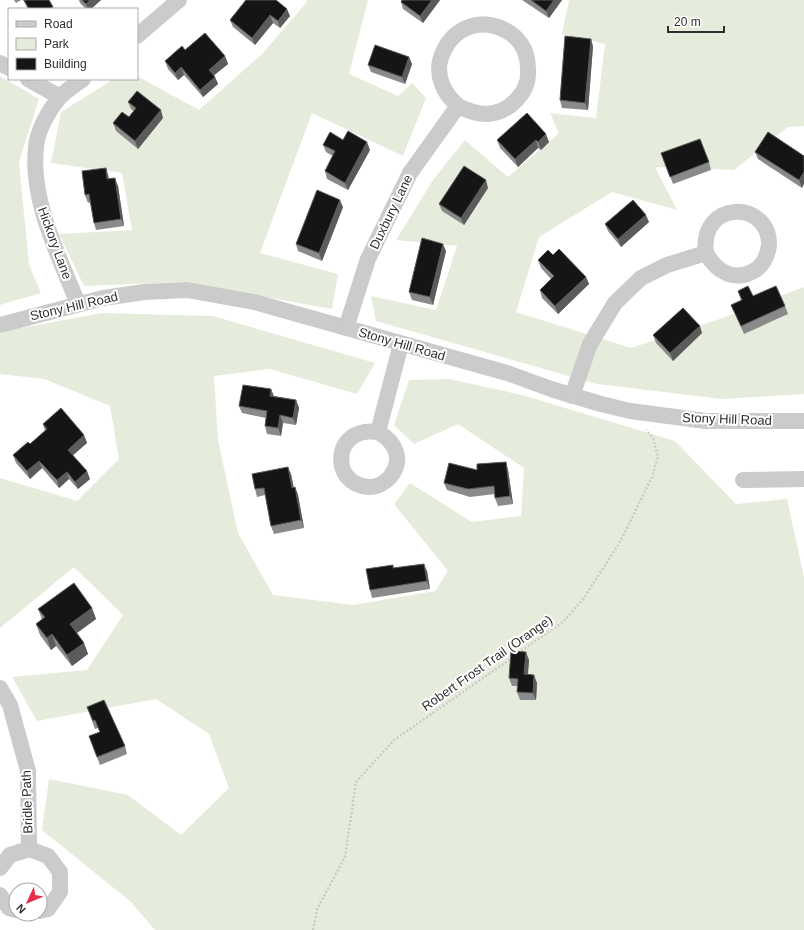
<svg xmlns="http://www.w3.org/2000/svg" width="804" height="930" viewBox="0 0 804 930" font-family="Arial,sans-serif">
	<style>
		.green { fill: #e6ecdb }
		.lines { fill: none; stroke-linecap: round; stroke-linejoin: round }
		.path { stroke: #cbcbcb; stroke-width: 2.5; stroke-dasharray: 2 2; stroke-linecap: butt }
		.street { stroke: #cbcbcb; stroke-width: 16 }
		.wall { fill: #8a8a8a }
		.shaded-wall { fill: #5b5b5b }
		.building { fill: #151515; stroke: #5b5b5b }
		.labels { text-anchor: middle; dominant-baseline: central; stroke-width: 4; stroke-linejoin: round; paint-order: stroke }
		.street-label { font-size: 13px; fill: #2e2e2e; stroke: #fff }
	</style>
	<rect width="100%" height="100%" fill="#fff"/>
	<g class="green">
		<polygon points="307,0 368,0 349,74 398,96 412,83 426,98 403,156 312,113 260,253 338,274 332,309 182,282 84,286 59,234 132,230 122,173 51,163 61,112 114,79 137,79 137,76 199,110 263,53 306,3"/>
		<polygon points="569,0 804,0 804,126 788,127 734,170 655,167 677,210 612,192 539,237 516,312 631,348 720,319 804,287 804,394 722,399 597,384 376,321 371,296 436,310 457,246 396,240 433,180 465,140 508,177 559,133 550,113 596,118 605,44 562,34"/>
		<polygon points="0,76 39,99 19,162 29,265 41,293 0,305"/>
		<polygon points="102,313 213,316 375,363 357,394 270,369 214,376 218,440 238,533 273,595 353,605 435,591 448,571 394,504 410,483 472,522 521,516 524,468 458,424 414,444 394,425 409,380 449,379 522,395 675,441 736,504 787,499 804,577 804,930 155,930 131,902 42,830 49,779 128,795 181,835 229,788 209,734 156,699 37,721 12,677 87,670 123,615 74,567 0,628 0,478 77,501 119,459 110,406 44,379 0,374 0,334 4,331"/>
	</g>
	<g class="lines">
		<g class="path">
			<polyline points="518,653 563,622 584,598 620,542 652,477 658,457 653,438 646,430"/>
			<polyline points="313,930 317,909 345,857 356,782 394,740 512,658"/>
		</g>
		<g class="street">
			<polyline points="137,36 179,0"/>
			<polyline points="0,63 9,68"/>
			<polyline points="28,79 60,97"/>
			<path d="M78 304C59 256 30 200 36 147 37 131 49 110 59 98 65 91 75 85 83 79"/>
			<polyline points="0,325 103,298 144,292 187,290 254,302 507,373 554,390 601,404 630,411 706,421 804,421"/>
			<path d="M346 328 368 259 410 173 458 106C468 111 476 114 487 114 509 113 530 92 528 70 528 61 526 51 521 44 510 28 487 20 469 27 447 35 433 62 442 84 445 93 451 99 458 106"/>
			<path d="M572 396 590 344 615 303 641 278 667 265 706 253C717 273 736 283 757 269 764 263 768 254 769 245 770 200 699 199 706 253"/>
			<path d="M378 432C396 442 404 460 390 477 385 483 377 487 369 487 329 485 332 425 378 432L401 344"/>
			<polyline points="743,480 804,479"/>
			<polyline points="0,688 10,705 28,771 29,849"/>
			<polyline points="0,868 10,855 29,849 48,856 60,872 60,892 48,909 40,911"/>
			<polyline points="0,895 9,908 16,910"/>
		</g>
	</g>
	<g class="wall">
		<polygon points="14,0 21,0 16,3"/>
		<polygon points="23,0 49,0 53,9 28,9"/>
		<polygon points="79,0 101,0 91,9 86,9 80,3"/>
		<polygon points="246,0 290,16 280,28 273,23 255,45 233,27 230,20"/>
		<polygon points="402,0 440,0 423,23 403,9 401,2"/>
		<polygon points="522,0 562,0 549,18"/>
		<polygon points="593,46 588,110 562,108 560,100"/>
		<polygon points="225,56 228,64 214,75 218,84 203,97 184,75 178,80 168,69 165,61"/>
		<polygon points="409,57 412,64 405,84 371,72 368,65"/>
		<polygon points="128,102 163,118 138,149 116,131 113,123 129,117 134,111 131,109"/>
		<polygon points="527,113 549,142 541,150 538,148 518,167 500,148 497,140"/>
		<polygon points="343,140 370,150 348,190 327,179 325,171 333,156 326,152 323,145"/>
		<polygon points="755,152 804,156 802,188 758,159"/>
		<polygon points="661,153 709,162 711,170 673,184"/>
		<polygon points="106,168 108,175 109,179 118,186 124,226 96,230 94,223 91,202 88,203 85,195"/>
		<polygon points="488,188 464,225 442,211 439,204"/>
		<polygon points="343,207 322,261 298,251 296,244"/>
		<polygon points="649,222 621,247 608,231 605,224"/>
		<polygon points="446,251 433,305 412,300 409,292"/>
		<polygon points="553,255 586,277 589,284 558,314 542,298 540,290 551,279 541,268 538,260"/>
		<polygon points="738,291 785,306 788,314 744,334 731,305 741,300"/>
		<polygon points="702,333 673,361 656,343 653,335"/>
		<polygon points="271,389 274,396 296,400 299,408 296,425 283,423 281,436 267,434 265,426 266,418 242,413 239,406"/>
		<polygon points="43,424 84,435 87,443 73,455 90,479 78,489 69,479 59,488 42,468 30,479 16,463 13,455 30,444 45,431"/>
		<polygon points="506,462 508,470 513,504 498,506 495,498 495,494 470,497 447,490 444,483 477,470"/>
		<polygon points="291,474 294,488 295,487 298,495 304,528 274,534 271,526 265,495 257,497 255,489"/>
		<polygon points="393,565 394,568 427,571 430,589 372,598 370,590"/>
		<polygon points="92,608 96,619 77,633 84,643 88,654 72,666 56,646 51,650 40,635 36,624 42,619 38,609"/>
		<polygon points="529,660 528,674 537,683 536,700 520,700 517,692 517,686 512,686 509,678"/>
		<polygon points="87,707 125,746 127,754 100,765 89,736 100,732 98,728 95,729"/>
	</g>
	<g class="shaded-wall">
		<polygon points="90,0 101,0 91,9 88,9 86,4"/>
		<polygon points="432,0 440,0 423,23 420,16"/>
		<polygon points="554,0 562,0 549,18 546,11"/>
		<polygon points="287,9 290,16 280,28 278,21"/>
		<polygon points="270,15 273,23 255,45 252,38"/>
		<polygon points="591,39 593,46 588,110 585,103"/>
		<polygon points="225,56 228,64 212,77 209,70"/>
		<polygon points="409,57 412,64 405,84 402,77"/>
		<polygon points="181,67 184,75 178,80 175,73"/>
		<polygon points="215,77 218,84 203,97 200,90"/>
		<polygon points="161,110 163,118 138,149 135,141"/>
		<polygon points="546,134 549,142 541,150 538,142"/>
		<polygon points="536,140 538,148 518,167 515,159"/>
		<polygon points="367,142 370,150 348,190 345,183"/>
		<polygon points="106,168 108,175 110,187 107,179"/>
		<polygon points="804,172 804,184 802,188 799,180"/>
		<polygon points="115,178 118,186 124,226 121,219"/>
		<polygon points="486,180 488,188 464,225 461,218"/>
		<polygon points="340,200 343,207 322,261 319,253"/>
		<polygon points="646,215 649,222 621,247 618,239"/>
		<polygon points="443,244 446,251 433,305 430,297"/>
		<polygon points="586,277 589,284 558,314 555,306"/>
		<polygon points="700,326 702,333 673,361 670,353"/>
		<polygon points="271,389 274,397 270,396"/>
		<polygon points="296,400 299,408 296,425 293,418"/>
		<polygon points="280,415 283,423 281,436 278,428"/>
		<polygon points="84,435 87,443 71,457 68,450"/>
		<polygon points="39,461 42,468 30,479 27,471"/>
		<polygon points="506,462 508,470 513,504 510,496"/>
		<polygon points="288,467 291,474 295,496 292,488"/>
		<polygon points="87,471 90,479 78,489 75,482"/>
		<polygon points="67,472 69,479 59,488 57,480"/>
		<polygon points="295,487 298,495 304,528 301,520"/>
		<polygon points="424,564 427,571 430,589 427,581"/>
		<polygon points="92,608 96,619 74,635 70,624"/>
		<polygon points="52,634 56,646 51,650 47,638"/>
		<polygon points="84,643 88,654 72,666 67,655"/>
		<polygon points="526,652 529,660 527,682 524,674"/>
		<polygon points="534,675 537,683 536,700 533,693"/>
	</g>
	<g class="building">
		<polygon points="24,0 49,0 53,7 49,9 29,9"/>
		<polygon points="82,0 90,0 86,4"/>
		<polygon points="246,0 276,0 287,9 278,21 270,15 252,38 230,20"/>
		<polygon points="402,0 432,0 420,16 401,2"/>
		<polygon points="531,0 554,0 546,11"/>
		<polygon points="205,33 225,56 209,70 215,77 200,90 181,67 175,73 165,61 182,46 185,50"/>
		<polygon points="565,36 591,39 585,103 560,100"/>
		<polygon points="375,45 409,57 402,77 368,65"/>
		<polygon points="137,91 161,110 135,141 113,123 122,112 129,117 136,108 128,102"/>
		<polygon points="527,113 546,134 538,142 536,140 515,159 497,140"/>
		<polygon points="348,131 367,142 345,183 325,171 335,151 323,145 330,132 343,140"/>
		<polygon points="768,132 804,156 804,172 799,180 755,152"/>
		<polygon points="700,139 709,162 670,177 661,153"/>
		<polygon points="464,166 486,180 461,218 439,204"/>
		<polygon points="106,168 107,179 115,178 121,219 94,223 89,194 85,195 82,171"/>
		<polygon points="317,190 340,200 319,253 296,244"/>
		<polygon points="633,200 646,215 618,239 605,224"/>
		<polygon points="422,238 443,244 430,297 409,292"/>
		<polygon points="559,249 586,277 555,306 540,290 554,276 538,260 548,250 553,255"/>
		<polygon points="748,286 753,296 776,286 785,306 741,326 731,305 742,300 738,291"/>
		<polygon points="683,308 700,326 670,353 653,335"/>
		<polygon points="243,385 271,389 270,396 296,400 293,418 280,415 278,428 265,426 267,411 239,406"/>
		<polygon points="61,408 84,435 68,450 87,471 75,482 67,472 57,480 39,461 27,471 13,455 28,442 30,444 47,429 43,424"/>
		<polygon points="506,462 510,496 495,498 494,486 468,489 444,483 449,463 477,470 477,464"/>
		<polygon points="288,467 292,488 295,487 301,520 271,526 264,488 255,489 252,474"/>
		<polygon points="424,564 427,581 370,590 366,569 393,565 393,568"/>
		<polygon points="74,583 92,608 70,624 84,643 67,655 52,634 47,638 36,624 45,617 38,609"/>
		<polygon points="511,651 526,652 524,674 534,675 533,693 517,692 518,679 509,678"/>
		<polygon points="104,700 125,746 97,757 89,736 100,732 95,720 93,721 87,707"/>
	</g>
	<g class="labels">
		<g class="street-label">
			<text transform="translate(391 212) rotate(-64)">Duxbury Lane</text>
			<text transform="translate(55 243) rotate(70)">Hickory Lane</text>
			<text transform="translate(74 306) rotate(-13)">Stony Hill Road</text>
			<text transform="translate(402 344) rotate(16)">Stony Hill Road</text>
			<text transform="translate(727 419) rotate(2)">Stony Hill Road</text>
			<text transform="translate(487 663) rotate(-35)">Robert Frost Trail (Orange)</text>
			<text transform="translate(27 802) rotate(-92)">Bridle Path</text>
		</g>
	</g>
	<rect x="8" y="8" width="130" height="72" fill="#ffffff" stroke="#ababab"/>
	<rect x="16" y="21" width="20" height="6" fill="#cbcbcb" stroke="#ababab"/>
	<text x="44" y="28" font-size="12" fill="#2e2e2e">Road</text>
	<rect x="16" y="38" width="20" height="12" fill="#e6ecdb" stroke="#ababab"/>
	<text x="44" y="48" font-size="12" fill="#2e2e2e">Park</text>
	<rect x="16" y="58" width="20" height="12" fill="#151515" stroke="#ababab"/>
	<text x="44" y="68" font-size="12" fill="#2e2e2e">Building</text>
	<g transform="translate(28 902) rotate(226)"><circle r="19" fill="#ffffff" stroke="#ababab"/>
	<path d="M0-3L7 15L0 10L-7 15Z" fill="#e72e4d"/>
	<text y="-6" font-size="11" font-weight="bold" text-anchor="middle" fill="#2e2e2e">N</text>
	</g>
	<path d="M668 26v6h56v-6" fill="none" stroke="#2e2e2e" stroke-width="2"/>
	<text x="674" y="26" font-size="12" fill="#2e2e2e" stroke="#ffffff" stroke-width="3" paint-order="stroke">20 m</text>
</svg>
